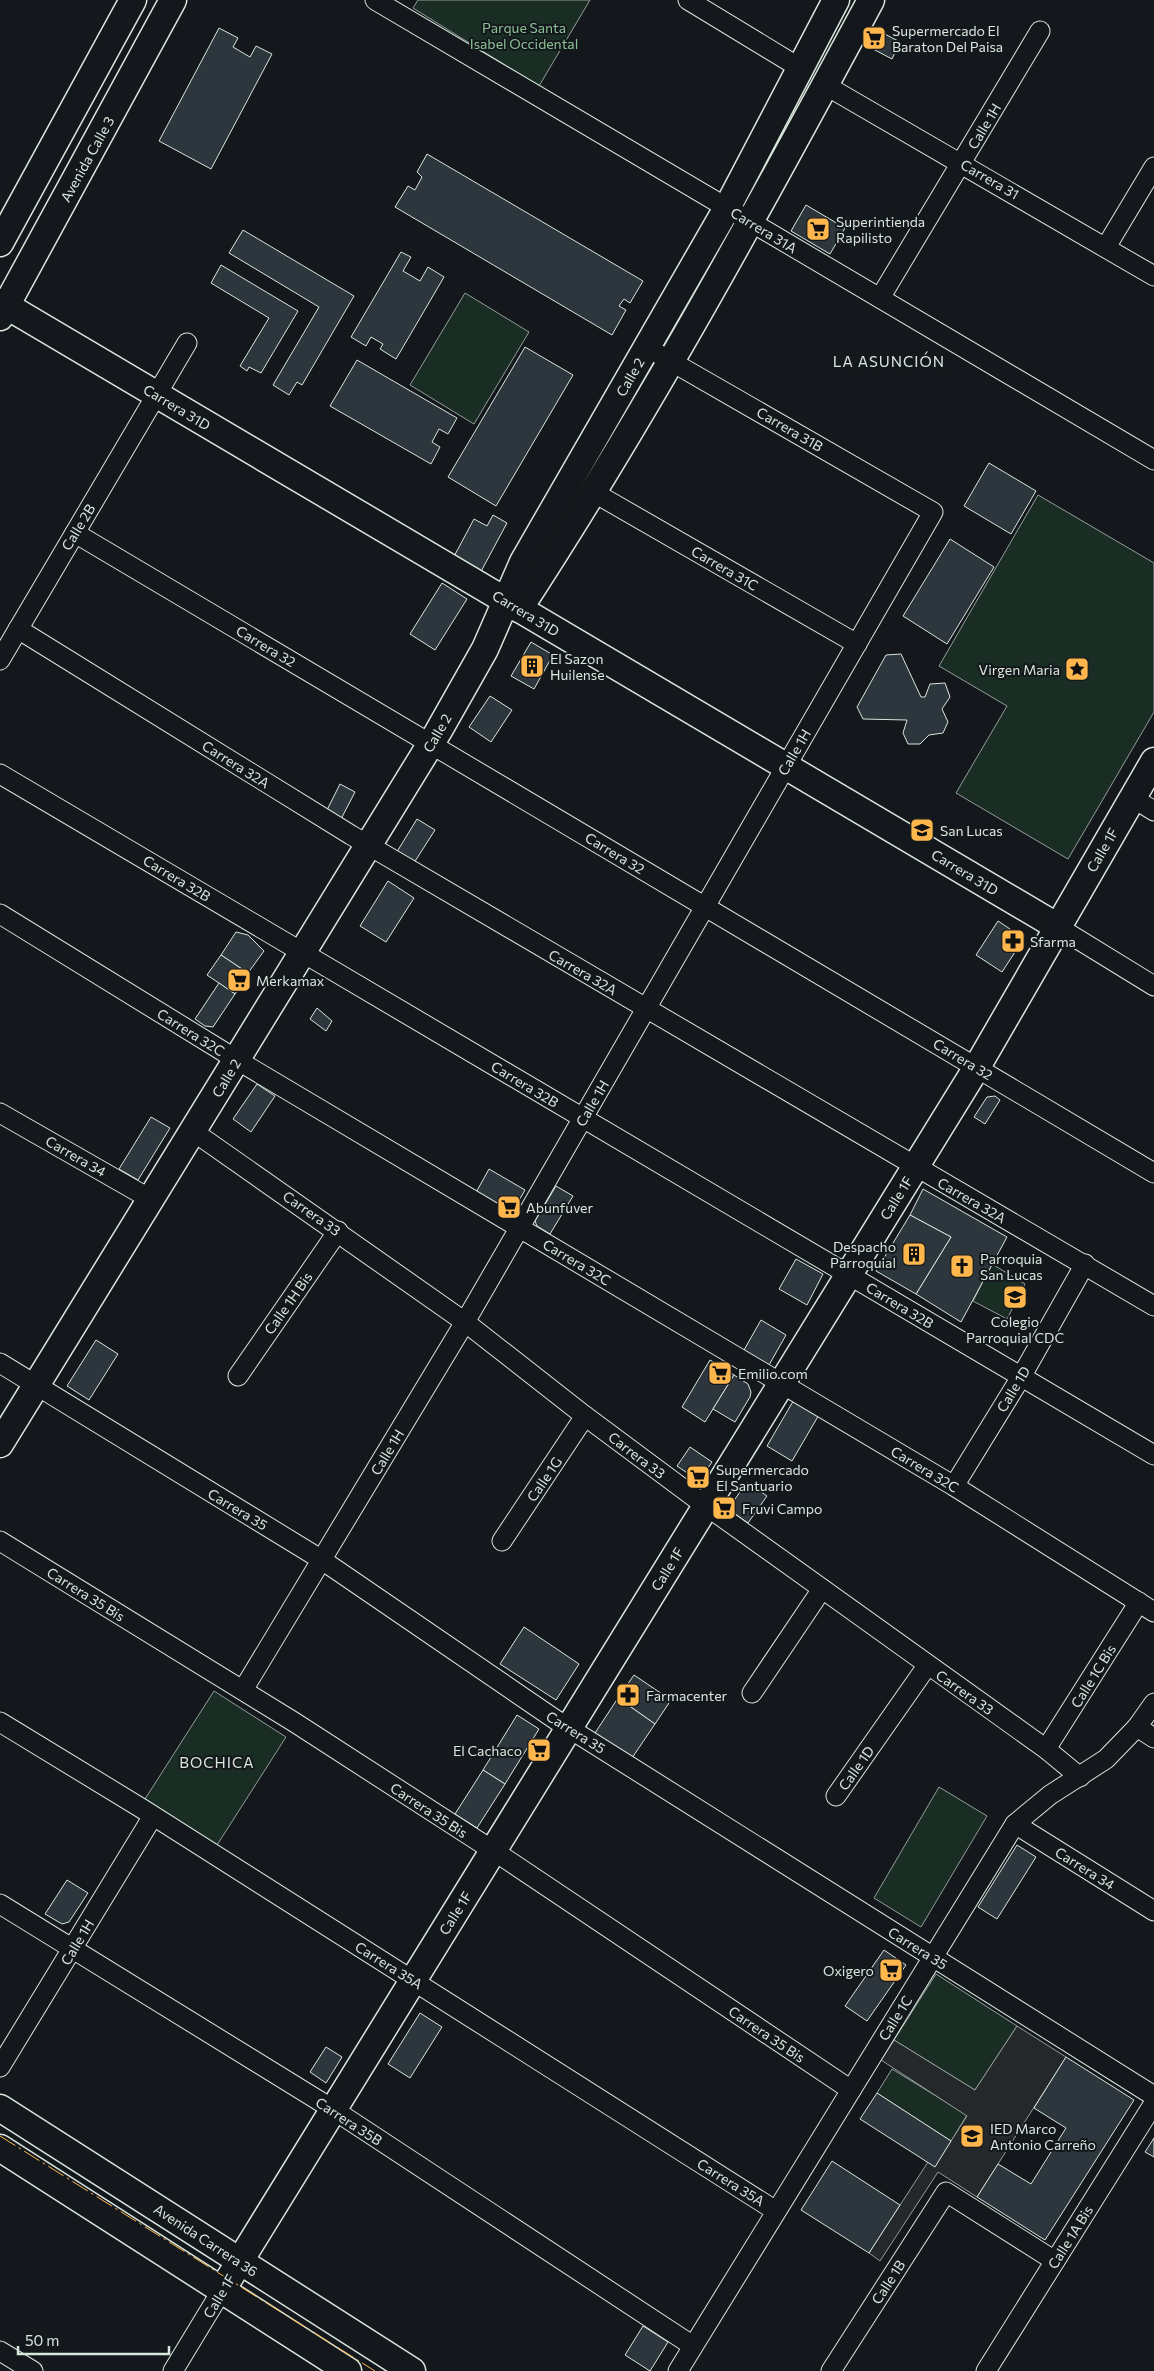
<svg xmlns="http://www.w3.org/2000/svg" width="1154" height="2371" viewBox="0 0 1154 2371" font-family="Commissioner,sans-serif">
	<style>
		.green { fill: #1a2d24; stroke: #939e99 }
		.parking { fill: #24282b; stroke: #939e99 }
		.building { fill: #2c363c; stroke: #d8e6dc }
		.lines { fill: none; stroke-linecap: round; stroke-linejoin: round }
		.street-casing { stroke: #d8e6dc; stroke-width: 21 }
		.secondary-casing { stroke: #d8e6dc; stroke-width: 29 }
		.street { stroke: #14181c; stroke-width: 19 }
		.secondary { stroke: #14181c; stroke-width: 26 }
		.power { stroke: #ffb74d; stroke-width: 1; stroke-dasharray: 18 4 2.5 4; stroke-linecap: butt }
		.labels { text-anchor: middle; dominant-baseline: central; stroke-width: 4; stroke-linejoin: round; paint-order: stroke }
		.park-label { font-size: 14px; fill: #8ac095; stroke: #14181c }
		.poi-label { font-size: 14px; fill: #d8e6dc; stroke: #14181c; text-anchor: start }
		.street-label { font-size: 14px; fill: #d8e6dc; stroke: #14181c }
		.neighbourhood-label { font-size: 15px; letter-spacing: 1px; fill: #d8e6dc; stroke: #14181c }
	</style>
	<rect width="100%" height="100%" fill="#14181c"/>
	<g class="green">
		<polygon points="418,0 590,0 539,86 413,8"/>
		<polygon points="465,293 529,332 474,424 410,385"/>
		<polygon points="1038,495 1154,563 1154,712 1068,859 956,793 1007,706 939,666"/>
		<polygon points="992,1264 1025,1284 1007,1319 973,1301"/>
		<polygon points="214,1691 286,1737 217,1845 145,1799"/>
		<polygon points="939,1787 987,1816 921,1927 874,1898"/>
		<polygon points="936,1974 1017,2026 975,2090 894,2040"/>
		<polygon points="892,2069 967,2115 951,2141 877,2093"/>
	</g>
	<polygon class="parking" points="1017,2026 1066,2057 977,2197 938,2172 880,2261 869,2253 928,2162 935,2166 967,2116 881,2060 894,2040 975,2090"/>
	<g class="building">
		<polygon points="219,28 238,38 233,47 250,57 256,46 272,54 211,169 159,141"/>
		<polygon points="881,32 900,42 892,59 873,49"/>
		<polygon points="427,154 643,281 630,303 624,299 619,306 626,310 612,335 395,207 408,186 415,190 422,177 417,172"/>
		<polygon points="806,205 845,228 830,254 791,231"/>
		<polygon points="243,230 354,296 302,385 297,382 289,395 273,385 319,307 229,253"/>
		<polygon points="401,252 411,257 403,271 420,281 428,267 444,277 396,359 380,349 383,344 371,337 366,346 351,337"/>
		<polygon points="221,265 298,311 261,373 249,367 247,371 240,366 269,318 211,283"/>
		<polygon points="525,347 573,375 496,506 448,477"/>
		<polygon points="357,360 457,418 448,434 439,429 432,442 440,447 431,464 330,406"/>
		<polygon points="989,463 1036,491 1011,534 964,506"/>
		<polygon points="493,515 507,523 478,577 451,562 474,519 487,526"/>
		<polygon points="950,539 994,567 947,644 903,616"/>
		<polygon points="442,583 467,599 435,650 410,634"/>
		<polygon points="531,642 553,655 534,689 511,676"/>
		<polygon points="901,654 921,697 925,697 930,684 945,683 950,697 942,709 948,722 943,733 929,735 920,744 908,744 903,733 907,720 863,719 857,707 886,655"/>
		<polygon points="490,696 512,710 491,742 469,727"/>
		<polygon points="340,784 355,792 341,819 326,812"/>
		<polygon points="417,819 435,830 412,866 395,855"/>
		<polygon points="388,881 414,898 386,942 360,926"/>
		<polygon points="998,921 1010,929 1017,939 1017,949 1002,972 976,955"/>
		<polygon points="236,932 248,935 264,951 248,973 221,955"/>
		<polygon points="221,955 248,973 235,994 207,975"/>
		<polygon points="219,983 235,994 213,1027 205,1026 195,1019"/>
		<polygon points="317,1008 332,1021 326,1031 310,1019"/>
		<polygon points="257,1084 275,1096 251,1132 233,1119"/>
		<polygon points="995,1096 1000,1100 985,1124 974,1117 987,1097"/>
		<polygon points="151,1117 170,1128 138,1180 119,1169"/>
		<polygon points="489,1169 525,1190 513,1211 500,1210 474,1196"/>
		<polygon points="556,1186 573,1196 550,1234 537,1226 535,1221"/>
		<polygon points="923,1189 1007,1237 961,1322 916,1294 951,1237 910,1215"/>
		<polygon points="910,1215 951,1237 916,1294 876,1271"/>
		<polygon points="796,1259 823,1274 807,1305 779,1289"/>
		<polygon points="761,1320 786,1335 769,1365 744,1350"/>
		<polygon points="96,1340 118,1354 89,1400 67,1386"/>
		<polygon points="710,1360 734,1375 705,1422 682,1407"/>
		<polygon points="734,1375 748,1384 751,1392 750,1397 735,1422 713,1409"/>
		<polygon points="795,1398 820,1413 792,1461 767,1446"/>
		<polygon points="690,1447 712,1462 699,1481 677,1466"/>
		<polygon points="747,1482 767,1496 748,1523 728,1509"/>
		<polygon points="524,1627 579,1664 556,1700 500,1664"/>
		<polygon points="634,1675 671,1700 655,1724 618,1698"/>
		<polygon points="618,1698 655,1724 632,1758 595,1733"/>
		<polygon points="517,1715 539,1729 505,1784 483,1770"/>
		<polygon points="483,1770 505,1784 477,1828 455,1814"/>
		<polygon points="1017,1845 1036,1857 997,1919 978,1907"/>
		<polygon points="67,1880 88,1893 69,1922 62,1924 45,1914"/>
		<polygon points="884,1950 906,1965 867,2021 845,2006"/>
		<polygon points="420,2013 442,2027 410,2078 388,2064"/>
		<polygon points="326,2047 342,2057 326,2083 310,2072"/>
		<polygon points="1066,2057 1134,2100 1045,2240 977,2197 998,2164 1031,2184 1066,2128 1034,2108"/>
		<polygon points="877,2093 951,2141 935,2167 860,2119"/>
		<polygon points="1154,2138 1154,2157 1145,2152"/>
		<polygon points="832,2161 900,2205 869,2253 801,2210"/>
		<polygon points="643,2326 668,2342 650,2371 625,2355"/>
	</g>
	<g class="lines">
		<g class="street-casing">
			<g id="street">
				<polyline points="375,0 1154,460"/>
				<polyline points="688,0 800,68"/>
				<polyline points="825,85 1154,276"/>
				<polyline points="1106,247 1154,167"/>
				<polyline points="880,298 1040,31"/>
				<polyline points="593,492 857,644"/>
				<polyline points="75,533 1154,1173"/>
				<polyline points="18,629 351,835 1154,1306"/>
				<polyline points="0,660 187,343"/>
				<polyline points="0,774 1154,1455"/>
				<polyline points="1133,798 1154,811"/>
				<polyline points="0,914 237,1060 954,1486 1154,1612"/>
				<polyline points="1058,927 1154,986"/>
				<polyline points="0,1113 152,1200"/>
				<polyline points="194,1132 465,1322 585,1416 694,1497 1046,1749 1080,1777"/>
				<polyline points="0,1363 322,1560 556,1720 1154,2096"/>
				<polyline points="238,1376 338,1231"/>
				<polyline points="954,1486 1021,1377 1085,1264"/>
				<polyline points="0,1541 294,1722 506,1859 851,2090"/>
				<polyline points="502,1541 585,1416"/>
				<polyline points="243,1690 465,1322 933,512 660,355"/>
				<polyline points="752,1693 822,1589"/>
				<polyline points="0,1722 141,1808 776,2211"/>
				<polyline points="1137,1727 1154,1738"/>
				<polyline points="1046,1749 1139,1602"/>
				<polyline points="836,1796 927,1666"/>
				<polyline points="1015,1824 1154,1911"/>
				<polyline points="0,1904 334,2110 693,2346"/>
				<polyline points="0,2067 153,1816"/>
				<polyline points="0,2351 33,2371"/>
				<polyline points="173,2371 222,2290"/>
				<polyline points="678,2371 1015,1824 1050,1795 1106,1759 1137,1727 1154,1703"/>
				<polyline points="831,2371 946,2192 1055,2261"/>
				<polyline points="986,2371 1154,2103"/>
			</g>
		</g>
		<g class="secondary-casing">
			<g id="secondary">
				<polyline points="0,243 133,0"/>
				<polyline points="0,302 1058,927"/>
				<polyline points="0,317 173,0"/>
				<path d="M519 609C647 413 760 206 871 0"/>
				<polyline points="0,1444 438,732 485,649 523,562 727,208 836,0"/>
				<polyline points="0,2108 412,2371"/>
				<polyline points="0,2148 348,2371"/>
				<polyline points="222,2290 977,1067 1154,761"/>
			</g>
		</g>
		<use href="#street" class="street"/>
		<use href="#secondary" class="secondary"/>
		<polyline class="power" points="0,2136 375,2371"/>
	</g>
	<defs>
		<g id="supermarket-square" transform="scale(1.25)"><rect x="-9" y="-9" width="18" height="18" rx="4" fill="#ffb74d" stroke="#14181c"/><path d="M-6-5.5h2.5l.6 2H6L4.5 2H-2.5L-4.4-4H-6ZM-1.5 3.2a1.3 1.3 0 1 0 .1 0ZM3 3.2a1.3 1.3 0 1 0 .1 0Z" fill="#111"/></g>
		<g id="building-square" transform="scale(1.25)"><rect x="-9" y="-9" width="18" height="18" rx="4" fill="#ffb74d" stroke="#14181c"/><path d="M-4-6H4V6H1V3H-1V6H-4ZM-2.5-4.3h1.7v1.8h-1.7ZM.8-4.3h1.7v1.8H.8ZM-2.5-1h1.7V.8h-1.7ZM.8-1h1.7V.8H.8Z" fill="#111"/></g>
		<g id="sight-square" transform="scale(1.25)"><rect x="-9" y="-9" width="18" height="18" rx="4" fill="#ffb74d" stroke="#14181c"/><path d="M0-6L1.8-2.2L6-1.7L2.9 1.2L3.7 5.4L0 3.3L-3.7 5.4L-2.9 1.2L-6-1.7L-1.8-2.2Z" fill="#111"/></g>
		<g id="school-square" transform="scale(1.25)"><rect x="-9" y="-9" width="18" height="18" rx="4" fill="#ffb74d" stroke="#14181c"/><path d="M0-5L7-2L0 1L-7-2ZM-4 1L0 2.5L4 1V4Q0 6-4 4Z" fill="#111"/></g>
		<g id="pharmacy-square" transform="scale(1.25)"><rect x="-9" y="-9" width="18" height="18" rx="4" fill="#ffb74d" stroke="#14181c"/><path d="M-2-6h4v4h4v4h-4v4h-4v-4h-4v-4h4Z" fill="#111"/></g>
		<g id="church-square" transform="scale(1.25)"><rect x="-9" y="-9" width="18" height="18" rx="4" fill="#ffb74d" stroke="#14181c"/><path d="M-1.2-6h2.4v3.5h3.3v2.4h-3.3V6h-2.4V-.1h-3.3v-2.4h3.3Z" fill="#111"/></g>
	</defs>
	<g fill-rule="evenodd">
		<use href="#supermarket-square" x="874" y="38"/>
		<use href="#supermarket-square" x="818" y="229"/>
		<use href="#building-square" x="532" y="666"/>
		<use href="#sight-square" x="1077" y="669"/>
		<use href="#school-square" x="922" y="830"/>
		<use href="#pharmacy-square" x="1013" y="941"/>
		<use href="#supermarket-square" x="239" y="980"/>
		<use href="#supermarket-square" x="509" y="1207"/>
		<use href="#building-square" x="914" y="1254"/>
		<use href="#church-square" x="962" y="1266"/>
		<use href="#school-square" x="1015" y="1297"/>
		<use href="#supermarket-square" x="720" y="1373"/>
		<use href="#supermarket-square" x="698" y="1477"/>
		<use href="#supermarket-square" x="724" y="1508"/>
		<use href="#pharmacy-square" x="628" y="1695"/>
		<use href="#supermarket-square" x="539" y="1750"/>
		<use href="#supermarket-square" x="891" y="1970"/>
		<use href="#school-square" x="972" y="2136"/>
	</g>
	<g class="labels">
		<g class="park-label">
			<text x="524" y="27">Parque Santa<tspan x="524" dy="16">Isabel Occidental</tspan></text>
		</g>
		<g class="poi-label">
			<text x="892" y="30">Supermercado El<tspan x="892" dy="16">Baraton Del Paisa</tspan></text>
			<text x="836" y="221">Superintienda<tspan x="836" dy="16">Rapilisto</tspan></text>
			<text x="550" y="658">El Sazon<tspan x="550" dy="16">Huilense</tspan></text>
			<text x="1060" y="669" text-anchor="end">Virgen Maria</text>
			<text x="940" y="830">San Lucas</text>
			<text x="1030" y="941">Sfarma</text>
			<text x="256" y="980">Merkamax</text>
			<text x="526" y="1207">Abunfuver</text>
			<text x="896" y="1246" text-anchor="end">Despacho<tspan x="896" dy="16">Parroquial</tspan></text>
			<text x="980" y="1258">Parroquia<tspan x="980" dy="16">San Lucas</tspan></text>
			<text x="1015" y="1321" text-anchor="middle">Colegio<tspan x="1015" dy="16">Parroquial CDC</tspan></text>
			<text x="738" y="1373">Emilio.com</text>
			<text x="716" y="1469">Supermercado<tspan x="716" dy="16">El Santuario</tspan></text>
			<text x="742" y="1508">Fruvi Campo</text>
			<text x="646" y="1695">Farmacenter</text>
			<text x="522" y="1750" text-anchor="end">El Cachaco</text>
			<text x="874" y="1970" text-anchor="end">Oxigero</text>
			<text x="990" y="2128">IED Marco<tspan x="990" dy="16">Antonio Carreño</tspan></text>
		</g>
		<g class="street-label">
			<text transform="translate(984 126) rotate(-59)">Calle 1H</text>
			<text transform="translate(87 159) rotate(-61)">Avenida Calle 3</text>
			<text transform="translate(990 179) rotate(30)">Carrera 31</text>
			<text transform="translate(764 230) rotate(31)">Carrera 31A</text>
			<text transform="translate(630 377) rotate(-60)">Calle 2</text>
			<text transform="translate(177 407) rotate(31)">Carrera 31D</text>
			<text transform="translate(790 429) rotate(30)">Carrera 31B</text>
			<text transform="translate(78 527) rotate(-59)">Calle 2B</text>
			<text transform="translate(725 568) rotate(30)">Carrera 31C</text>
			<text transform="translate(526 613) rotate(31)">Carrera 31D</text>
			<text transform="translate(266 646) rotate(31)">Carrera 32</text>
			<text transform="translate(437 733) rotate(-60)">Calle 2</text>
			<text transform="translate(794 752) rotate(-60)">Calle 1H</text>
			<text transform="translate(236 764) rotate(32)">Carrera 32A</text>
			<text transform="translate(1102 850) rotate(-60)">Calle 1F</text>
			<text transform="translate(615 853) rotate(31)">Carrera 32</text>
			<text transform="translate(965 872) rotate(31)">Carrera 31D</text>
			<text transform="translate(177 878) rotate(31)">Carrera 32B</text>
			<text transform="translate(583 972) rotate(30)">Carrera 32A</text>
			<text transform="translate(191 1032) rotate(32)">Carrera 32C</text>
			<text transform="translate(963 1059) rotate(31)">Carrera 32</text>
			<text transform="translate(226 1078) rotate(-59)">Calle 2</text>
			<text transform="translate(525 1084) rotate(31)">Carrera 32B</text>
			<text transform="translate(592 1103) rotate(-60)">Calle 1H</text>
			<text transform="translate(76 1156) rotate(30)">Carrera 34</text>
			<text transform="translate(896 1198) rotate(-58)">Calle 1F</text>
			<text transform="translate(972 1200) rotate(30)">Carrera 32A</text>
			<text transform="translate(312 1213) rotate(35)">Carrera 33</text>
			<text transform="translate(577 1262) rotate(31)">Carrera 32C</text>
			<text transform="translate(288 1303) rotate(-55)">Calle 1H Bis</text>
			<text transform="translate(900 1305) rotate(31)">Carrera 32B</text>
			<text transform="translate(1013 1389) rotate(-59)">Calle 1D</text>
			<text transform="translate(387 1452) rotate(-59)">Calle 1H</text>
			<text transform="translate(637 1455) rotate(37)">Carrera 33</text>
			<text transform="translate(925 1469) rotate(31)">Carrera 32C</text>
			<text transform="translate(544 1479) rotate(-56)">Calle 1G</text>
			<text transform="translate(238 1509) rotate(31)">Carrera 35</text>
			<text transform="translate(667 1569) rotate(-58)">Calle 1F</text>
			<text transform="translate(86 1594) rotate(32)">Carrera 35 Bis</text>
			<text transform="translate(1093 1676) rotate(-58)">Calle 1C Bis</text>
			<text transform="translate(965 1692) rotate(35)">Carrera 33</text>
			<text transform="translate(576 1732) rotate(32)">Carrera 35</text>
			<text transform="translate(856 1768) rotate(-55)">Calle 1D</text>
			<text transform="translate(429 1810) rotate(33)">Carrera 35 Bis</text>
			<text transform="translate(1085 1868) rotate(32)">Carrera 34</text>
			<text transform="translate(455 1913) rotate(-58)">Calle 1F</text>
			<text transform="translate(77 1942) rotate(-59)">Calle 1H</text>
			<text transform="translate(918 1948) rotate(32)">Carrera 35</text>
			<text transform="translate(389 1965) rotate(32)">Carrera 35A</text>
			<text transform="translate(895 2018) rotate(-58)">Calle 1C</text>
			<text transform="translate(767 2034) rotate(34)">Carrera 35 Bis</text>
			<text transform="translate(349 2121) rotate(33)">Carrera 35B</text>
			<text transform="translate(731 2182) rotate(32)">Carrera 35A</text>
			<text transform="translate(1070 2237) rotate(-58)">Calle 1A Bis</text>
			<text transform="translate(206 2240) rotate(33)">Avenida Carrera 36</text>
			<text transform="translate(888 2282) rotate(-57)">Calle 1B</text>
			<text transform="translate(219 2296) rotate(-59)">Calle 1F</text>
		</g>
		<g class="neighbourhood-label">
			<text x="889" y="361">LA ASUNCIÓN</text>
			<text x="217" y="1762">BOCHICA</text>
		</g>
	</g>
	<path d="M18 2346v8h151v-8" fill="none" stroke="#d8e6dc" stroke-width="2.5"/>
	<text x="25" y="2346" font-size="15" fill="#d8e6dc" stroke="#14181c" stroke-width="4" paint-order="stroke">50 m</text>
</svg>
